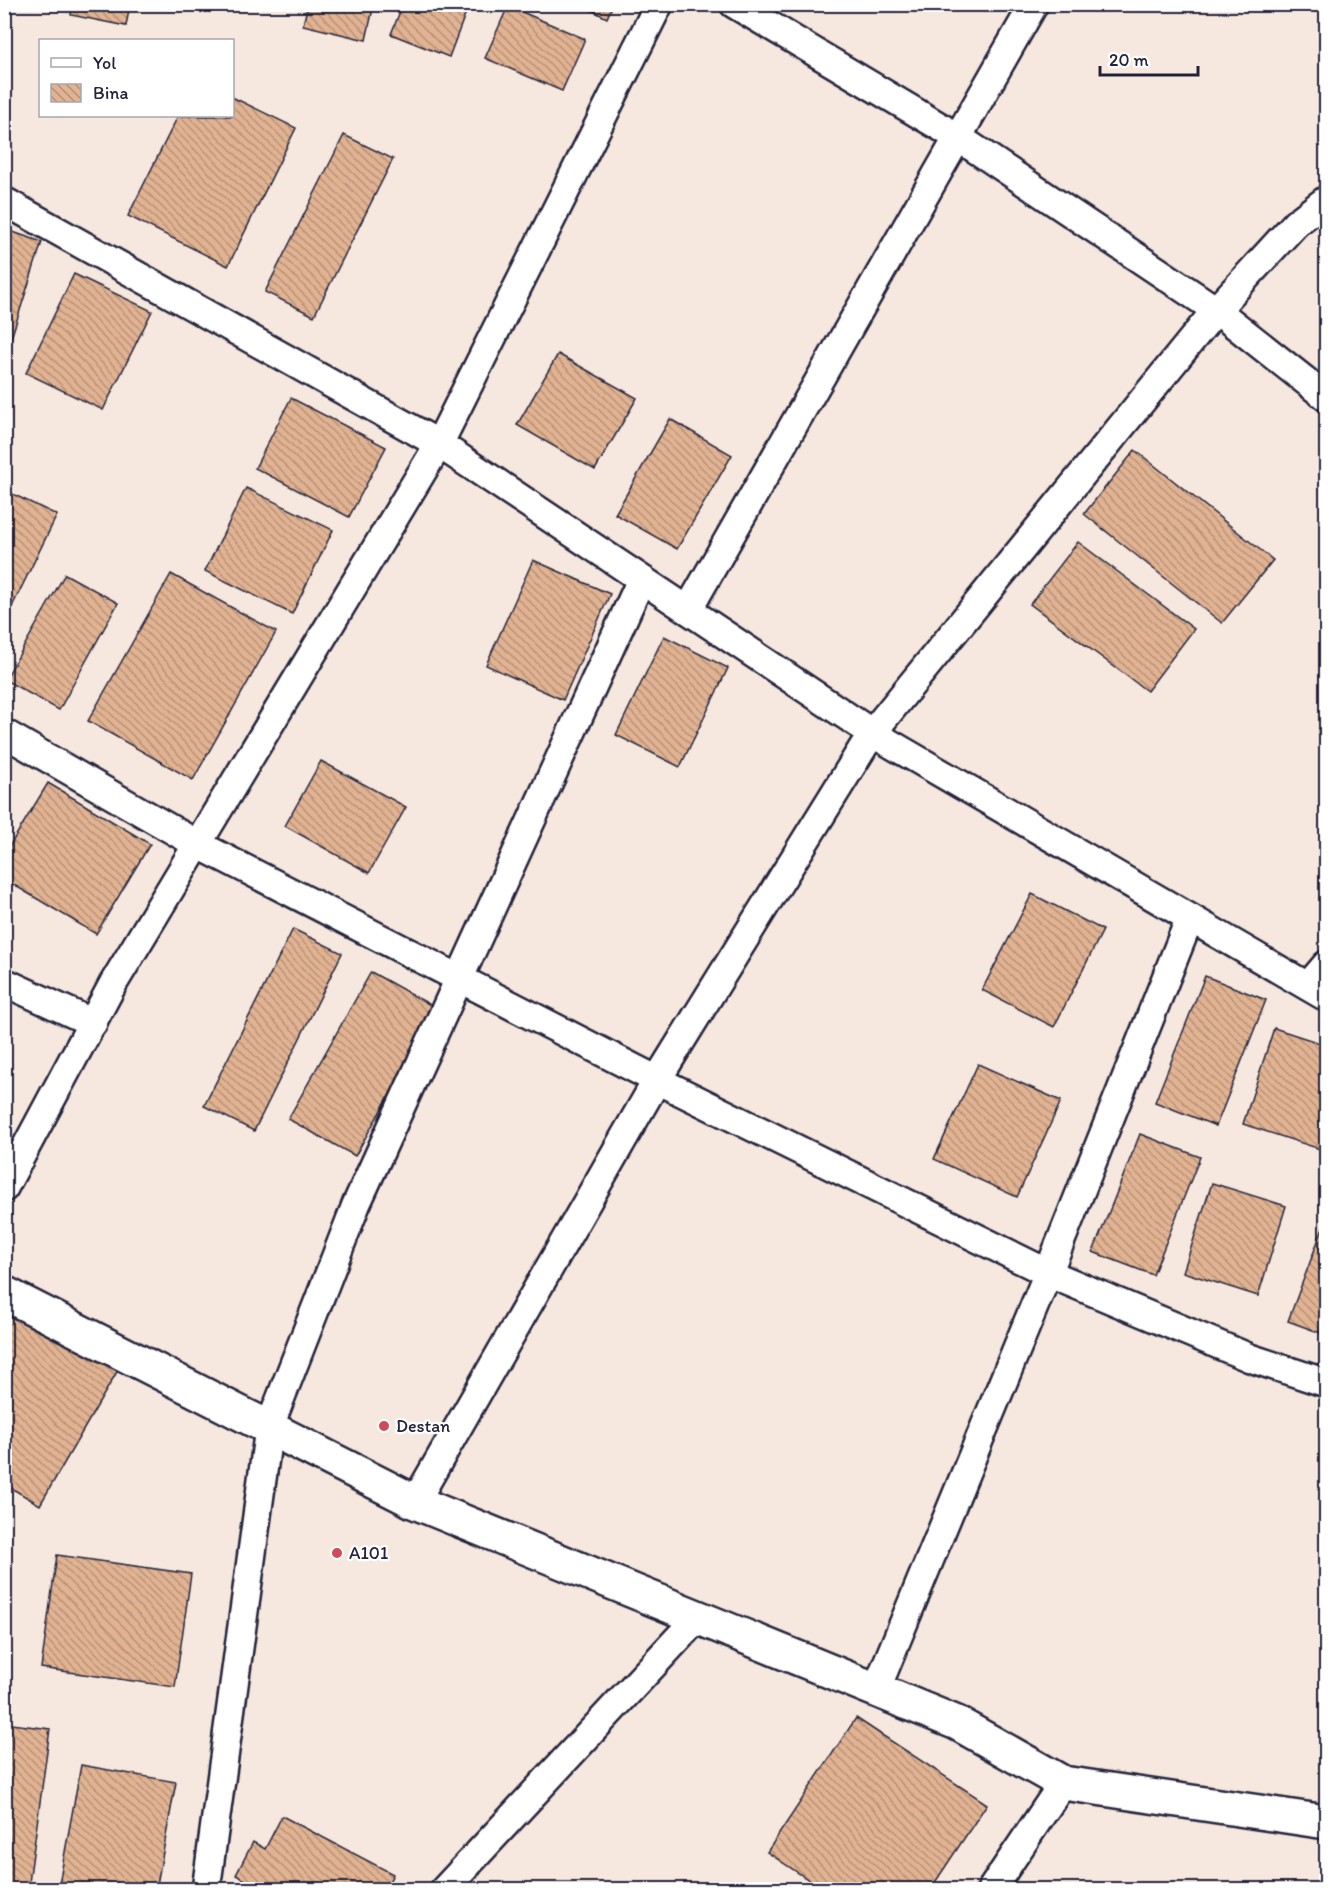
<svg xmlns="http://www.w3.org/2000/svg" width="1331" height="1894" viewBox="0 0 1331 1894" font-family="Itim,sans-serif">
	<style>
		.building { fill: url(#building-back-hatch); stroke: #22223b; stroke-width: 1.5 }
		.lines { fill: none; stroke-linecap: round; stroke-linejoin: round }
		.minor-casing { stroke: #22223b; stroke-width: 32 }
		.secondary-casing { stroke: #22223b; stroke-width: 38 }
		.minor { stroke: #fff; stroke-width: 27 }
		.secondary { stroke: #fff; stroke-width: 33 }
		.poi-dot { fill: #d1495b; stroke: #fff; stroke-width: 2 }
		.labels { text-anchor: middle; dominant-baseline: central; stroke-width: 4.5; stroke-linejoin: round; paint-order: stroke }
		.poi-label { font-size: 18px; fill: #22223b; stroke: #fff; text-anchor: start }
	</style>
	<defs>
		<pattern id="building-back-hatch" width="6" height="6" patternUnits="userSpaceOnUse" patternTransform="scale(1.5)"><rect width="6" height="6" fill="#e1b392"/><path d="M-1 5l2 2M0 0l6 6M5-1l2 2" fill="none" stroke="#b69178"/></pattern>
	</defs>
	<rect width="100%" height="100%" fill="#f6e8de"/>
	<filter id="ink" filterUnits="userSpaceOnUse"><feTurbulence type="fractalNoise" baseFrequency=".0167" numOctaves="2"/><feDisplacementMap in="SourceGraphic" scale="12" xChannelSelector="R" yChannelSelector="G"/><feConvolveMatrix kernelMatrix="1 2 1 2 8 2 1 2 1" color-interpolation-filters="sRGB"/></filter>
	<g filter="url(#ink)">
		<g class="building">
			<polygon points="73,4 130,4 126,26 71,15"/>
			<polygon points="178,4 205,4 205,8"/>
			<polygon points="308,4 374,4 366,40 303,25"/>
			<polygon points="403,4 469,4 449,57 391,34"/>
			<polygon points="579,4 613,4 607,18"/>
			<polygon points="508,6 585,39 562,91 485,58"/>
			<polygon points="232,97 296,128 228,266 128,216 178,116 232,116"/>
			<polygon points="344,135 393,159 314,316 265,292"/>
			<polygon points="4,229 42,242 4,360"/>
			<polygon points="74,274 152,311 103,410 26,373"/>
			<polygon points="558,354 637,398 595,470 517,425"/>
			<polygon points="291,398 386,447 349,517 255,468"/>
			<polygon points="670,419 732,455 677,549 615,514"/>
			<polygon points="1135,450 1273,560 1222,623 1084,514"/>
			<polygon points="246,488 333,530 292,614 205,571"/>
			<polygon points="4,490 57,515 4,623"/>
			<polygon points="1078,542 1194,629 1147,691 1030,604"/>
			<polygon points="533,560 610,594 563,700 486,665"/>
			<polygon points="65,574 118,603 59,710 5,680"/>
			<polygon points="171,574 276,632 193,780 88,721"/>
			<polygon points="664,636 728,668 680,767 616,735"/>
			<polygon points="321,761 406,807 369,873 285,826"/>
			<polygon points="4,775 11,778 4,792"/>
			<polygon points="48,783 150,844 96,934 4,879 4,855"/>
			<polygon points="1032,894 1103,930 1054,1027 982,990"/>
			<polygon points="293,929 342,953 254,1131 204,1106"/>
			<polygon points="371,972 438,1009 355,1156 288,1119"/>
			<polygon points="1205,976 1266,1000 1216,1126 1155,1102"/>
			<polygon points="1274,1028 1326,1045 1326,1151 1243,1124"/>
			<polygon points="978,1064 1061,1101 1017,1197 934,1159"/>
			<polygon points="1140,1134 1200,1157 1153,1275 1093,1252"/>
			<polygon points="1212,1183 1286,1206 1258,1296 1183,1272"/>
			<polygon points="1325,1222 1326,1222 1326,1335 1288,1321"/>
			<polygon points="4,1305 118,1370 40,1505 4,1484"/>
			<polygon points="57,1555 191,1574 175,1687 41,1668"/>
			<polygon points="856,1718 987,1804 930,1890 824,1890 767,1852"/>
			<polygon points="4,1723 50,1729 28,1890 4,1887"/>
			<polygon points="81,1765 176,1782 156,1890 58,1890"/>
			<polygon points="282,1816 393,1874 385,1890 264,1890 236,1875 253,1842 265,1849"/>
		</g>
		<g class="lines">
			<g class="minor-casing">
				<g id="minor">
					<polyline points="1326,200 1296,223 1216,310 1326,397"/>
					<polyline points="4,201 439,444 872,733 1326,997"/>
					<polyline points="688,610 1034,4"/>
					<polyline points="4,733 197,844 657,1080 1048,1273 1250,1358 1326,1383"/>
					<polyline points="4,982 93,1023"/>
					<polyline points="1308,986 1326,965"/>
					<polyline points="4,1188 113,984 439,444 659,4"/>
					<polyline points="415,1502 657,1080 872,733 1216,310 959,138 734,4"/>
					<polyline points="876,1690 1048,1273 1190,918"/>
					<polyline points="206,1890 269,1428 356,1205 641,580"/>
					<polyline points="444,1890 698,1617"/>
					<polyline points="991,1890 1063,1783"/>
				</g>
			</g>
			<g class="secondary-casing">
				<polyline id="secondary" points="4,1293 415,1502 957,1723 1063,1783 1326,1822"/>
			</g>
			<use href="#minor" class="minor"/>
			<use href="#secondary" class="secondary"/>
		</g>
	</g>
	<g class="poi-dot">
		<circle cx="384" cy="1426" r="6"/>
		<circle cx="337" cy="1553" r="6"/>
	</g>
	<g class="labels">
		<g class="poi-label">
			<text x="396" y="1426">Destan</text>
			<text x="349" y="1553">A101</text>
		</g>
	</g>
	<rect width="1331" height="1894" fill="none" stroke="#fff" stroke-width="24"/>
	<rect x="12" y="12" width="1307" height="1870" fill="none" stroke="#22223b" stroke-width="2" filter="url(#ink)"/>
	<rect x="39" y="39" width="195" height="78" fill="#ffffff" stroke="#a7a7b1" stroke-width="1.5"/>
	<rect x="51" y="58" width="30" height="9" fill="#ffffff" stroke="#a7a7b1" stroke-width="1.5"/>
	<text x="93" y="69" font-size="18" fill="#22223b">Yol</text>
	<rect x="51" y="84" width="30" height="18" fill="url(#building-back-hatch)" stroke="#a7a7b1" stroke-width="1.5"/>
	<text x="93" y="99" font-size="18" fill="#22223b">Bina</text>
	<path d="M1100 66v9h98v-9" fill="none" stroke="#22223b" stroke-width="3"/>
	<text x="1109" y="66" font-size="18" fill="#22223b" stroke="#ffffff" stroke-width="4.5" paint-order="stroke">20 m</text>
</svg>
